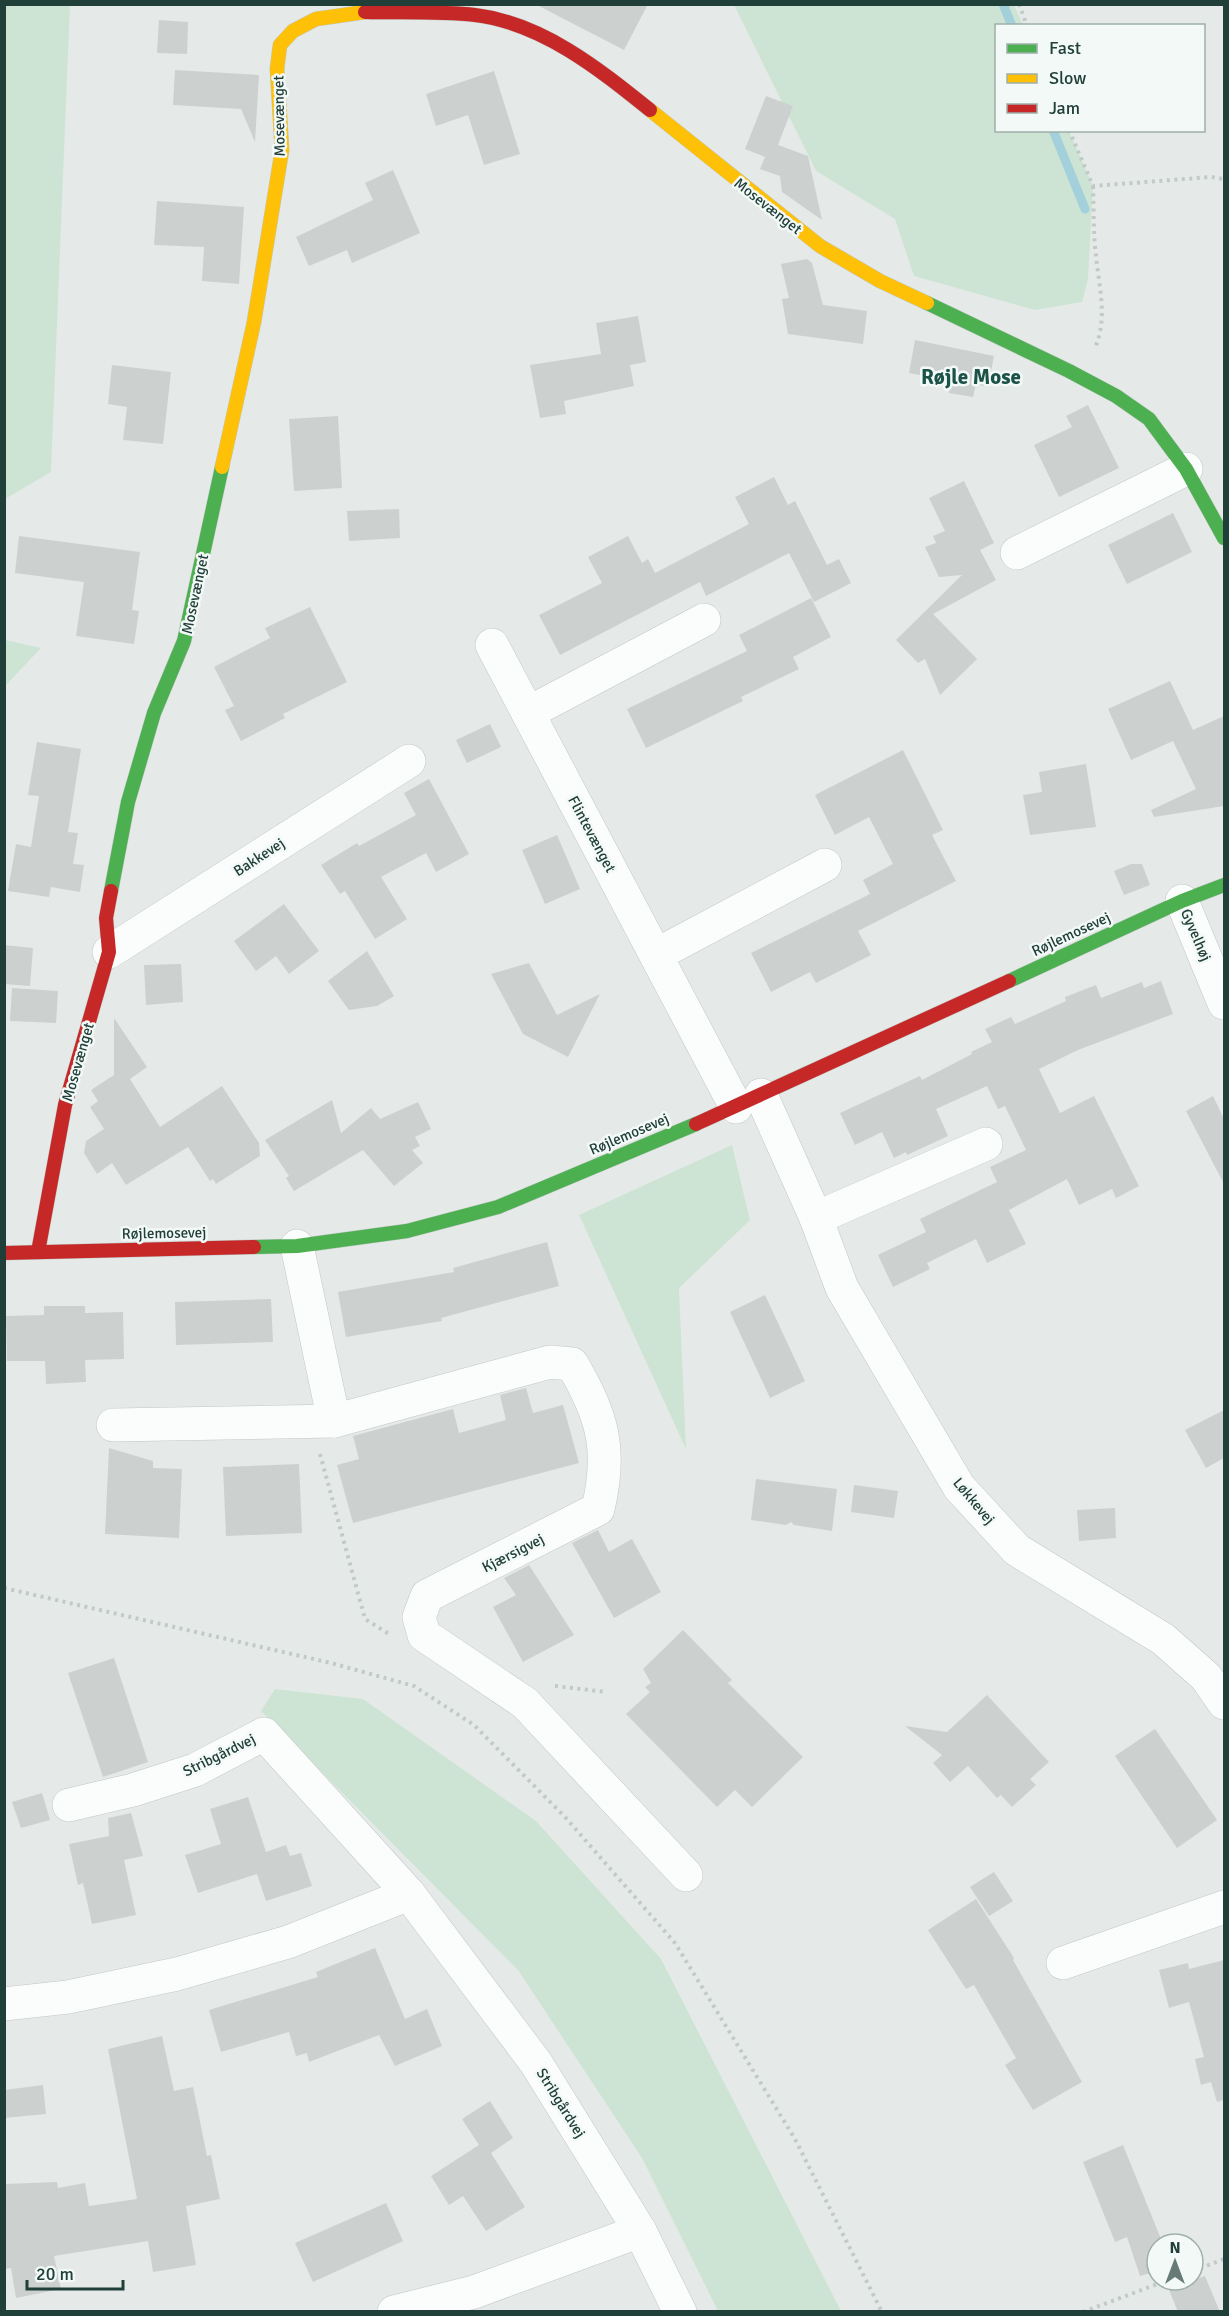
<svg xmlns="http://www.w3.org/2000/svg" width="1229" height="2316" viewBox="0 0 1229 2316" font-family="Signika,sans-serif">
	<style>
		.green { fill: #cde4d5 }
		.lines { fill: none; stroke-linecap: round; stroke-linejoin: round }
		.stream { stroke: #a4d0db; stroke-width: 9 }
		.building { fill: #ccd1cf }
		.street-casing { stroke: #c2c7c5; stroke-width: 34 }
		.fast-casing { stroke: #c0c8c5; stroke-width: 15 }
		.slow-casing { stroke: #c0c8c5; stroke-width: 15 }
		.jam-casing { stroke: #c0c8c5; stroke-width: 15 }
		.path { stroke: #c1cac8; stroke-width: 4; stroke-dasharray: 3 4.5; stroke-linecap: butt }
		.street { stroke: #fbfcfc; stroke-width: 33 }
		.fast { stroke: #4caf50; stroke-width: 14 }
		.slow { stroke: #ffc107; stroke-width: 14 }
		.jam { stroke: #c62828; stroke-width: 14 }
		.labels { text-anchor: middle; dominant-baseline: central; stroke-width: 5; stroke-linejoin: round; paint-order: stroke }
		.street-label { font-size: 15px; fill: #213f39; stroke: #f3f9f7 }
		.district-label { font-size: 21px; font-weight: bold; fill: #1c5348; stroke: #f3f9f7 }
	</style>
	<rect width="100%" height="100%" fill="#e5eae8"/>
	<g class="green">
		<polygon points="5,4 70,5 51,472 5,499"/>
		<polygon points="734,5 1014,5 1023,25 996,26 996,130 1069,131 1093,186 1088,279 1082,302 1035,310 914,276 895,219 816,171"/>
		<polygon points="5,640 41,648 5,686 4,640"/>
		<polygon points="732,1145 750,1220 679,1288 686,1449 579,1215"/>
		<polygon points="275,1689 363,1699 536,1821 661,1959 841,2311 718,2311 642,2158 518,1970 261,1711"/>
	</g>
	<g class="lines">
		<g class="stream">
			<polyline points="1003,4 1012,26"/>
			<polyline points="1053,130 1085,209"/>
		</g>
	</g>
	<g class="building">
		<polygon points="535,4 648,4 624,50"/>
		<polygon points="159,20 188,22 187,54 157,53"/>
		<polygon points="175,70 259,75 255,142 241,109 173,105"/>
		<polygon points="494,71 520,154 484,165 468,115 436,126 426,94"/>
		<polygon points="766,96 793,106 778,145 808,156 822,220 782,192 780,176 760,169 765,157 745,149"/>
		<polygon points="393,170 420,233 352,263 347,250 309,266 296,237 373,200 365,183"/>
		<polygon points="157,201 244,207 239,284 202,281 204,247 154,245"/>
		<polygon points="807,259 812,263 823,305 867,311 863,344 788,334 782,299 789,298 781,264"/>
		<polygon points="638,316 646,362 630,365 634,386 564,401 566,414 540,418 530,365 601,354 596,323"/>
		<polygon points="915,340 994,356 988,387 976,384 973,397 949,393 951,381 909,373"/>
		<polygon points="112,365 171,372 163,444 123,440 127,407 108,404"/>
		<polygon points="1088,405 1119,468 1059,497 1034,445 1072,427 1066,416"/>
		<polygon points="338,416 342,488 294,491 289,419"/>
		<polygon points="774,477 788,505 795,501 827,565 839,559 851,583 814,602 789,553 706,596 700,582 560,655 539,615 602,583 588,557 628,536 642,563 648,559 655,573 749,524 735,497"/>
		<polygon points="964,481 994,543 980,550 996,580 933,614 977,659 940,695 925,659 918,663 896,640 962,575 939,577 925,547 936,543 933,536 945,531 929,498"/>
		<polygon points="399,509 400,538 349,541 347,511"/>
		<polygon points="1173,513 1192,552 1127,584 1108,545"/>
		<polygon points="19,536 140,552 132,610 139,611 134,644 76,636 84,582 15,573"/>
		<polygon points="811,598 831,637 793,657 799,669 741,697 743,701 646,748 627,709 747,651 739,635"/>
		<polygon points="310,607 347,682 283,714 285,718 241,741 225,710 234,706 214,667 270,638 265,628"/>
		<polygon points="1170,681 1193,730 1224,716 1224,806 1154,817 1151,810 1196,789 1173,741 1131,760 1108,709"/>
		<polygon points="490,724 501,747 467,763 456,740"/>
		<polygon points="37,742 81,749 68,832 78,833 73,864 84,865 80,892 51,887 49,897 8,891 16,844 31,847 39,796 28,795"/>
		<polygon points="903,750 943,830 932,835 956,881 858,931 871,955 816,983 810,972 771,992 751,953 870,894 863,880 893,864 869,817 835,835 815,795"/>
		<polygon points="1086,764 1096,827 1030,835 1023,795 1042,792 1039,772"/>
		<polygon points="429,779 469,854 436,872 426,853 381,877 407,919 375,939 345,891 340,894 321,865 357,843 359,846 416,815 404,793"/>
		<polygon points="557,835 580,889 545,904 522,850"/>
		<polygon points="1131,864 1142,864 1150,885 1124,895 1114,871"/>
		<polygon points="284,904 319,951 289,974 276,956 256,971 234,941"/>
		<polygon points="4,945 33,948 30,986 4,984"/>
		<polygon points="367,951 394,996 377,1006 349,1010 328,981"/>
		<polygon points="529,963 557,1015 600,994 568,1057 523,1034 491,974"/>
		<polygon points="181,964 183,1002 146,1005 144,965"/>
		<polygon points="1161,981 1173,1014 1078,1050 1039,1069 1060,1113 1094,1096 1139,1186 1116,1198 1112,1189 1079,1205 1067,1179 1009,1210 1026,1244 987,1263 976,1239 927,1263 930,1269 893,1287 878,1255 926,1232 920,1219 997,1182 990,1167 1026,1150 1005,1106 998,1109 987,1086 936,1109 948,1136 907,1155 906,1152 894,1158 882,1132 855,1145 840,1113 920,1076 922,1080 972,1054 971,1052 992,1042 985,1029 1011,1017 1015,1024 1066,1001 1065,997 1096,985 1101,998 1142,982 1144,988"/>
		<polygon points="12,988 58,991 56,1023 10,1021"/>
		<polygon points="114,1018 147,1067 130,1079 160,1127 222,1086 259,1143 260,1156 216,1184 213,1179 210,1181 188,1147 126,1185 112,1163 97,1174 84,1153 86,1141 104,1129 90,1107 98,1101 91,1090 114,1075"/>
		<polygon points="1213,1096 1224,1119 1224,1184 1186,1111"/>
		<polygon points="332,1100 341,1133 371,1108 380,1119 418,1102 431,1129 415,1137 420,1146 412,1150 423,1163 394,1186 363,1150 294,1191 286,1178 289,1176 265,1140"/>
		<polygon points="547,1242 559,1286 441,1318 442,1321 346,1337 338,1292 454,1272 453,1268"/>
		<polygon points="765,1295 805,1381 770,1398 730,1312"/>
		<polygon points="271,1299 273,1342 176,1345 175,1302"/>
		<polygon points="44,1306 85,1306 85,1313 123,1312 124,1359 85,1360 86,1382 46,1384 45,1361 7,1361 6,1316 44,1315"/>
		<polygon points="526,1388 533,1413 563,1405 579,1463 353,1523 337,1465 359,1459 353,1436 453,1409 459,1433 506,1420 500,1395"/>
		<polygon points="1224,1410 1224,1458 1206,1468 1185,1430"/>
		<polygon points="109,1448 153,1461 153,1468 182,1469 179,1538 105,1534"/>
		<polygon points="299,1464 302,1533 226,1536 223,1467"/>
		<polygon points="756,1479 837,1489 832,1531 794,1525 791,1522 786,1525 751,1520"/>
		<polygon points="854,1485 898,1491 894,1518 851,1512"/>
		<polygon points="1115,1508 1116,1538 1079,1541 1077,1510"/>
		<polygon points="598,1530 609,1552 632,1539 661,1592 614,1618 572,1543"/>
		<polygon points="529,1565 574,1635 523,1662 493,1607 516,1595 504,1578"/>
		<polygon points="683,1630 732,1680 728,1683 803,1757 752,1807 735,1790 717,1807 626,1714 650,1692 645,1687 651,1683 643,1669"/>
		<polygon points="114,1658 148,1762 103,1777 68,1673"/>
		<polygon points="987,1695 1049,1762 1030,1779 1036,1785 1012,1807 1001,1795 997,1798 968,1766 950,1782 933,1763 942,1755 905,1726 947,1732"/>
		<polygon points="1155,1729 1217,1820 1177,1848 1115,1756"/>
		<polygon points="42,1793 50,1820 21,1828 12,1802"/>
		<polygon points="248,1797 266,1852 286,1845 290,1856 301,1853 312,1886 266,1901 257,1874 198,1893 185,1855 221,1844 210,1809"/>
		<polygon points="131,1813 143,1856 124,1860 136,1915 92,1924 83,1883 78,1885 69,1844 109,1836 108,1818"/>
		<polygon points="994,1872 1013,1901 989,1916 970,1887"/>
		<polygon points="976,1899 1014,1958 1013,1960 1082,2082 1033,2110 1005,2065 1016,2058 974,1985 966,1989 928,1930"/>
		<polygon points="375,1948 405,2019 427,2009 442,2046 395,2066 379,2035 309,2062 307,2053 296,2056 289,2032 221,2052 209,2010 318,1977 316,1972"/>
		<polygon points="1224,1960 1224,2100 1217,2102 1211,2082 1201,2085 1195,2059 1204,2057 1189,2002 1169,2008 1159,1970 1188,1963 1189,1969"/>
		<polygon points="162,2036 174,2091 193,2087 207,2156 211,2155 220,2199 186,2206 196,2265 153,2272 148,2241 54,2256 61,2289 16,2298 11,2268 4,2269 4,2184 57,2182 58,2188 85,2183 89,2206 137,2199 108,2049"/>
		<polygon points="43,2085 46,2114 4,2118 4,2090"/>
		<polygon points="490,2101 513,2138 491,2153 525,2207 486,2231 463,2196 449,2205 431,2176 479,2145 462,2119"/>
		<polygon points="1123,2145 1163,2244 1157,2244 1157,2271 1140,2276 1127,2237 1115,2242 1083,2162"/>
		<polygon points="386,2203 403,2241 313,2282 295,2243"/>
		<polygon points="1193,2261 1199,2278 1205,2276 1220,2312 1178,2312 1165,2280 1193,2280"/>
	</g>
	<g class="lines">
		<g class="street-casing">
			<g id="street">
				<polyline points="1017,553 1186,469"/>
				<polyline points="492,645 736,1107"/>
				<polyline points="528,713 704,620"/>
				<polyline points="1182,901 1224,1003"/>
				<polyline points="109,952 409,761"/>
				<polyline points="656,955 825,865"/>
				<polyline points="761,1095 816,1218 842,1288 959,1487 1017,1550 1163,1639 1206,1677 1224,1703"/>
				<polyline points="816,1218 986,1144"/>
				<path d="M297 1246 334 1421 550 1362 572 1364C603 1416 612 1450 598 1509L427 1596 419 1617 424 1635 525 1703 686 1875"/>
				<polyline points="113,1425 334,1421"/>
				<polyline points="69,1805 133,1790 195,1770 264,1734 409,1894 536,2063 640,2231 680,2312"/>
				<polyline points="1063,1963 1224,1907"/>
				<polyline points="4,2004 68,1997 177,1974 288,1942 409,1894"/>
				<polyline points="394,2312 474,2292 640,2231"/>
			</g>
		</g>
		<g class="fast-casing">
			<g id="fast">
				<polyline points="927,303 1069,371 1116,396 1149,419 1186,469 1224,538"/>
				<polyline points="111,891 128,802 154,713 184,641 222,467"/>
				<polyline points="1009,981 1182,901 1224,885"/>
				<polyline points="254,1247 297,1246 407,1231 498,1207 696,1124"/>
			</g>
		</g>
		<g class="slow-casing">
			<g id="slow">
				<polyline points="650,110 820,246 880,281 927,303"/>
				<polyline points="222,467 254,322 282,150 277,69 280,45 293,31 316,19 365,12"/>
			</g>
		</g>
		<g class="jam-casing">
			<g id="jam">
				<path d="M365 12C401 13 439 11 475 15 542 23 599 69 650 110"/>
				<polyline points="696,1124 1009,981"/>
				<polyline points="38,1252 65,1105 109,952 106,918 111,891"/>
				<polyline points="4,1253 254,1247"/>
			</g>
		</g>
		<g class="path">
			<polyline points="1019,4 1027,26"/>
			<polyline points="1069,130 1093,186 1211,177 1224,179"/>
			<path d="M1093 186C1094 209 1093 233 1096 256 1099 287 1108 318 1095 348"/>
			<polyline points="320,1454 365,1619 389,1634"/>
			<polyline points="4,1588 331,1663 414,1686 474,1725 565,1817 675,1943 795,2139 882,2312"/>
			<polyline points="555,1686 606,1692"/>
			<polyline points="1193,2271 1224,2259"/>
			<polyline points="1083,2312 1168,2280"/>
		</g>
		<use href="#street" class="street"/>
		<use href="#fast" class="fast"/>
		<use href="#slow" class="slow"/>
		<use href="#jam" class="jam"/>
	</g>
	<g class="labels">
		<g class="street-label">
			<text transform="translate(279 116) rotate(-91)">Mosevænget</text>
			<text transform="translate(768 206) rotate(38)">Mosevænget</text>
			<text transform="translate(195 594) rotate(-78)">Mosevænget</text>
			<text transform="translate(592 834) rotate(62)">Flintevænget</text>
			<text transform="translate(259 857) rotate(-33)">Bakkevej</text>
			<text transform="translate(1071 934) rotate(-25)">Røjlemosevej</text>
			<text transform="translate(1196 935) rotate(67)">Gyvelhøj</text>
			<text transform="translate(78 1062) rotate(-74)">Mosevænget</text>
			<text transform="translate(629 1134) rotate(-23)">Røjlemosevej</text>
			<text transform="translate(164 1233) rotate(-1)">Røjlemosevej</text>
			<text transform="translate(974 1501) rotate(50)">Løkkevej</text>
			<text transform="translate(513 1553) rotate(-27)">Kjærsigvej</text>
			<text transform="translate(219 1755) rotate(-26)">Stribgårdvej</text>
			<text transform="translate(561 2103) rotate(58)">Stribgårdvej</text>
		</g>
		<g class="district-label">
			<text x="971" y="377">Røjle Mose</text>
		</g>
	</g>
	<rect width="1229" height="2316" fill="none" stroke="#213f39" stroke-width="12"/>
	<rect x="995" y="24" width="210" height="108" fill="#f3f9f7" stroke="#9fafab" stroke-width="1.5"/>
	<rect x="1007" y="44" width="30" height="9" fill="#4caf50" stroke="#9fafab" stroke-width="1.5"/>
	<text x="1049" y="54" font-size="18" fill="#213f39">Fast</text>
	<rect x="1007" y="74" width="30" height="9" fill="#ffc107" stroke="#9fafab" stroke-width="1.5"/>
	<text x="1049" y="84" font-size="18" fill="#213f39">Slow</text>
	<rect x="1007" y="104" width="30" height="9" fill="#c62828" stroke="#9fafab" stroke-width="1.5"/>
	<text x="1049" y="114" font-size="18" fill="#213f39">Jam</text>
	<g transform="translate(1175 2262)"><circle r="28" fill="#f3f9f7" stroke="#9fafab" stroke-width="1.5"/>
	<path d="M0-4.5L10 22L0 15L-10 22Z" fill="#667b76"/>
	<text y="-9" font-size="16" font-weight="bold" text-anchor="middle" fill="#213f39">N</text>
	</g>
	<path d="M27 2280v9h96v-9" fill="none" stroke="#213f39" stroke-width="3"/>
	<text x="36" y="2280" font-size="18" fill="#213f39" stroke="#f3f9f7" stroke-width="4.5" paint-order="stroke">20 m</text>
</svg>
